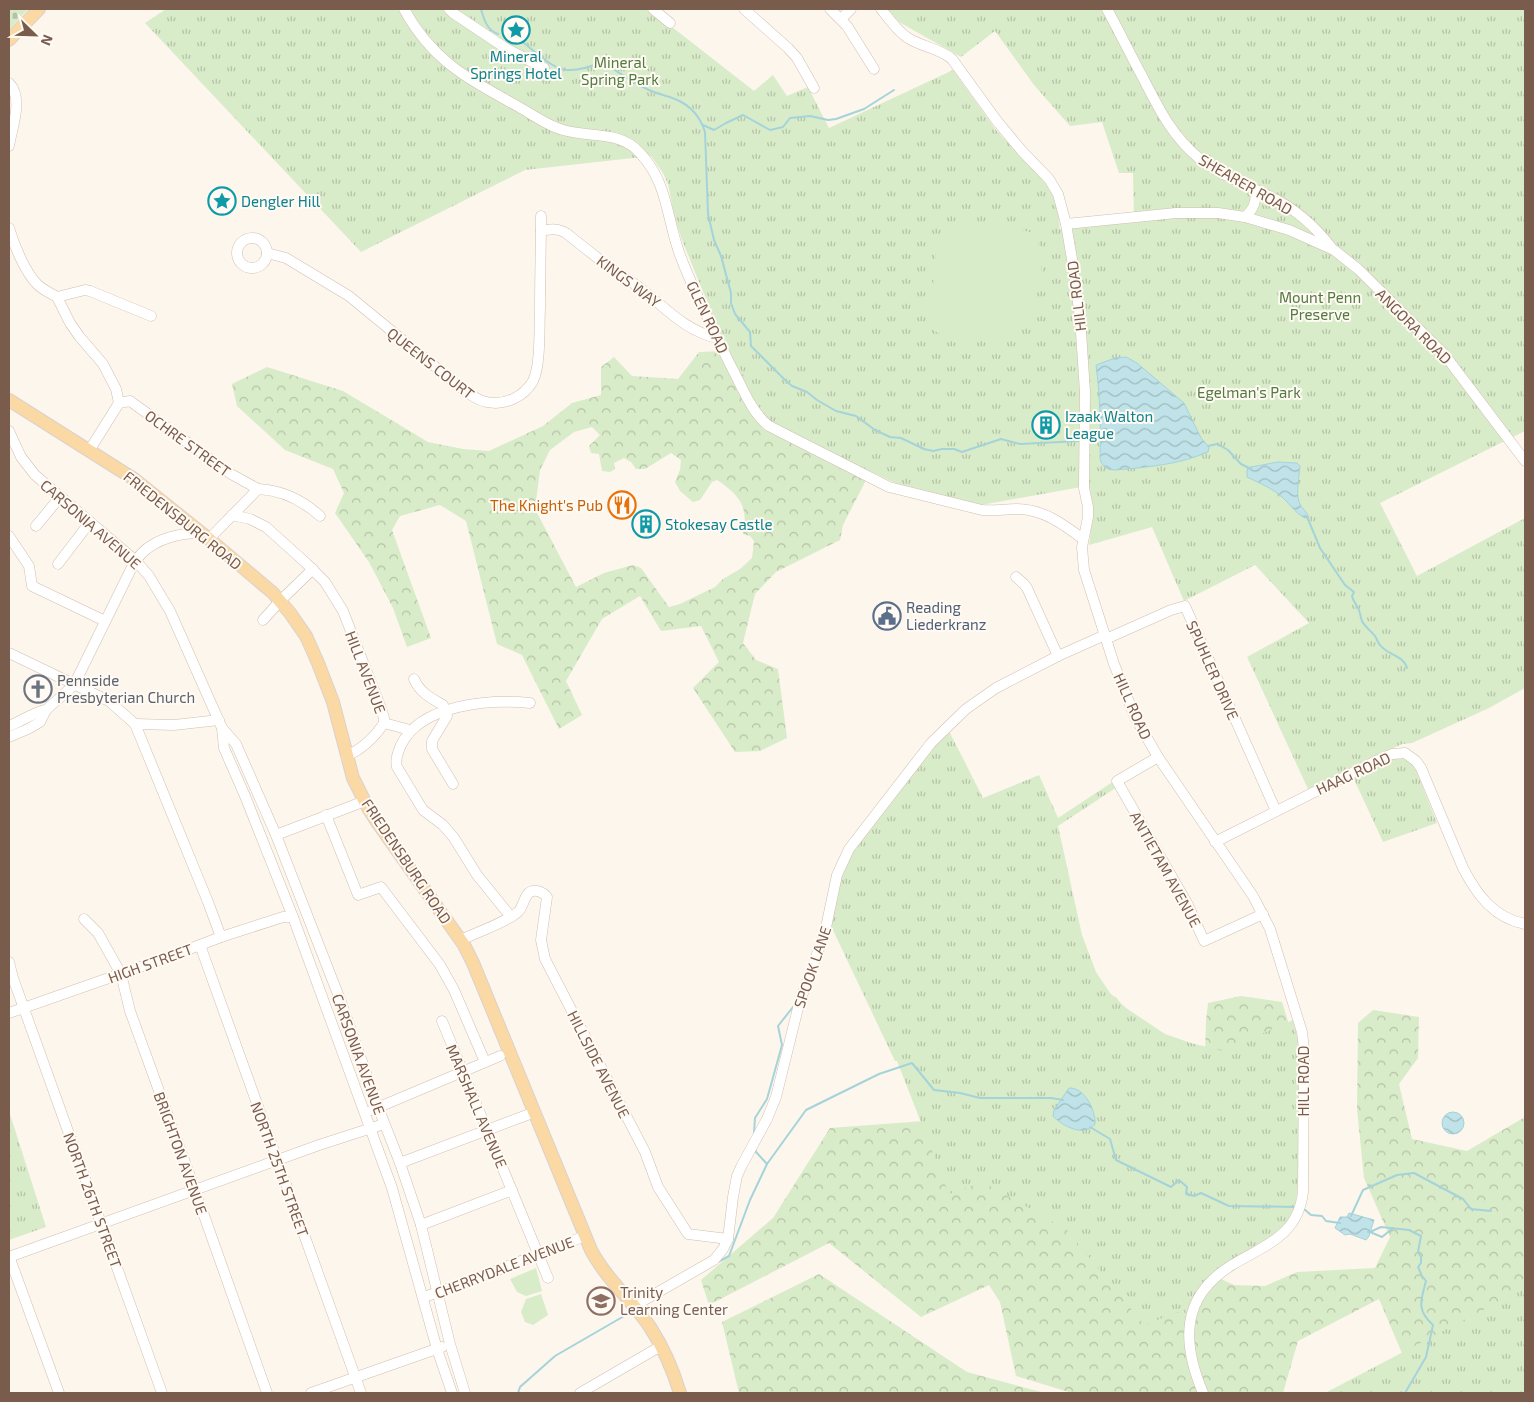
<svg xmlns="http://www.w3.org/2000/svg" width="1534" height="1402" viewBox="0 0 1534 1402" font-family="'Exo 2',sans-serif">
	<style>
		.forest { fill: url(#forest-crowns); fill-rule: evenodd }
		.cemetery { fill: url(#cemetery-stones) }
		.park { fill: url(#park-tufts) }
		.pitch { fill: #d8ecc9 }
		.water { fill: url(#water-waves); stroke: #a5d3da }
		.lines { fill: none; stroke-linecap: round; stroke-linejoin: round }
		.stream { stroke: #a5d3da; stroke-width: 2 }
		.minor-casing { stroke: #d1beb0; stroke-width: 11 }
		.major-casing { stroke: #dad1cd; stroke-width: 14 }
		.minor { stroke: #fff; stroke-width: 10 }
		.major { stroke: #fbd9a5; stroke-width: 12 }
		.labels { text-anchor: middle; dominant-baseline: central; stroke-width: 4; stroke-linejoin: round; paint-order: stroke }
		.culture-label { font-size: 15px; fill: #0d838f; stroke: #fffaf3; text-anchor: start }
		.park-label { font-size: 15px; fill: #537a41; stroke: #fffaf3 }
		.street-label { font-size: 15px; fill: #7a5c4d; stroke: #fffaf3 }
		.food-label { font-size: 15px; fill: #c56008; stroke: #fffaf3; text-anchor: end }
		.service-label { font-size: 15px; fill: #4e5e75; stroke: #fffaf3; text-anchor: start }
		.worship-label { font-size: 15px; fill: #5b616d; stroke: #fffaf3; text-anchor: start }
		.education-label { font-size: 15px; fill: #785e54; stroke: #fffaf3; text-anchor: start }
	</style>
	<defs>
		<pattern id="forest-crowns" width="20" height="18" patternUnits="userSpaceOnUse" patternTransform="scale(1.25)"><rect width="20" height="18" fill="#d8ecc9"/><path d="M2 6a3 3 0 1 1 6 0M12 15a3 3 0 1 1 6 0" fill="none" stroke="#b4c2a5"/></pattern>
		<pattern id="cemetery-stones" width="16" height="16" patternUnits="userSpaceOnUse" patternTransform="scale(1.25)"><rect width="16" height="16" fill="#d8ecc9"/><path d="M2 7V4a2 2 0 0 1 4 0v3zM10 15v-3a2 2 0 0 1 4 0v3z" fill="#b4c2a5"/></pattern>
		<pattern id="park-tufts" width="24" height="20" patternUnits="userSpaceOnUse" patternTransform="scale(1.25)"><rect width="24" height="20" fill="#d8ecc9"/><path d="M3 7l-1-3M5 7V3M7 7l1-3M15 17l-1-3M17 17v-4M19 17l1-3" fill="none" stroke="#b4c2a5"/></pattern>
		<pattern id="water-waves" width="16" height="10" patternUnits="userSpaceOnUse" patternTransform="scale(1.25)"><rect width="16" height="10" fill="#bfe3e8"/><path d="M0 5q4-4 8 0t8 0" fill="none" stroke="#a0bbbe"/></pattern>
	</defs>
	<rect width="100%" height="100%" fill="#fdf6ec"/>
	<g class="forest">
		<path d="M868 345 907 400 843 525 840 540 776 572 755 594 743 643 756 660 778 669 787 738 760 751 735 752 693 688 719 662 701 626 661 631 640 596 602 619 566 681 582 715 559 729 522 655 497 644 466 521 440 505 400 516 392 530 431 638 407 647 393 608 369 562 335 513 344 493 333 469 285 450 237 406 232 384 267 367 343 391 428 442 463 449 489 451 543 426 572 403 601 395V367L614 357 632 376 678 379 699 352ZM592 427 600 435 589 446 591 453 599 454 602 471 610 472 615 469 614 463 624 458 631 462 636 469H645L671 453 681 460 680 470 675 482 680 491 693 502 700 500 712 482 717 480C739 495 749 506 743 534L750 536 754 541 752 558 740 569 723 579 715 587 680 604 669 607 641 568 633 565 604 573 576 587 535 509 540 470 550 450 574 432Z"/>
		<polygon points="1084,991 1116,997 1147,1040 1205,1052 1206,1021 1208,1003 1241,996 1282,1002 1298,1053 1178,1259 1234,1285 1265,1286 1297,1272 1375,1268 1390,1237 1364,1178 1357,1109 1358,1023 1373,1010 1419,1017 1418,1058 1399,1084 1412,1139 1467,1151 1525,1117 1525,1393 1415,1384 1379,1299 1298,1341 1283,1393 1072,1393 1016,1376 1000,1302 989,1285 921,1317 829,1243 709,1305 701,1280 773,1218 830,1128 924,1121"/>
		<polygon points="819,1274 967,1372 1045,1393 739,1393 722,1322"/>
	</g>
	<polygon class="cemetery" points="9,9 28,9 9,30"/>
	<g class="park">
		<path d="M166 9H649L754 91 773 75 787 96 808 87 829 128 953 70 996 130 1043 180 1052 194 1058 212 1060 229 1134 220 1133 173H1119L1102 122 1070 126 1034 85 995 31 961 57 899 22 888 9H1525V431L1380 503 1417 576 1525 518V688L1489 708 1412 743 1402 744 1308 789 1247 657 1309 623 1255 565 1184 601 1152 527 1089 545C1092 525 1093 508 1090 488L1081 487 981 505 895 483 775 425 763 415 739 366 721 336 682 240 675 219 668 184 663 173 651 156 525 170 361 252 145 23Z"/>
		<polygon points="949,731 983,798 1039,775 1058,818 1114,781 1117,787 1058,826 1082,935 1096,972 1110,993 1126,1008 1165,1034 1191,1043 1223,1051 1293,1020 1299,1045 1299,1173 1296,1202 1292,1214 1286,1223 1279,1231 1198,1290 1186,1309 1144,1325 1067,1230 983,1182 949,1194 897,1061 895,1061 831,926 842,872 857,844 937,743"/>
		<polygon points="1394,758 1403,758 1414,765 1437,823 1383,842 1353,777"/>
		<polygon points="9,1111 46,1227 9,1240"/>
		<polygon points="1525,1288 1525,1393 1325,1393"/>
	</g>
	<g class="pitch">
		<path d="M996 223 1033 233 1041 249 1042 278 1032 309 1017 324 992 338 972 342 942 335 935 331 930 324 936 248C937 245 938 240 941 237 948 229 984 225 996 223Z"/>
		<polygon points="536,1268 542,1291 526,1296 517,1292 510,1279"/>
		<polygon points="541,1294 548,1315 533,1325 525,1322 521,1312 526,1299"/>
	</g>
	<g class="water">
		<path d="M1126 357 1137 363 1184 403 1201 438 1209 447 1208 452C1178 465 1147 467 1116 470 1106 470 1102 467 1100 458 1101 426 1100 396 1096 365L1115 358Z"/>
		<path d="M1278 462 1297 463 1300 466C1299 478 1296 490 1299 502 1301 508 1308 512 1309 519 1299 518 1290 504 1282 497 1272 488 1259 483 1247 477V470L1251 467Z"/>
		<path d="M1069 1088C1084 1087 1096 1110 1095 1124 1085 1138 1062 1126 1053 1116L1054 1110Z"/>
		<circle cx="1453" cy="1123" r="11"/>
		<polygon points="1349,1213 1374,1220 1369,1236 1366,1240 1350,1234 1345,1235 1335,1228 1340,1217 1347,1217"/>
	</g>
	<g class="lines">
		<g class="stream">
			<path d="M481 9C484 20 487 30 498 34"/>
			<path d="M524 43C555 68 562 79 602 62 617 71 632 82 649 90 657 94 666 95 675 99 690 105 700 116 705 132L708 214 714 240 721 256 731 293V303L735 314 750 332 751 346 784 379 792 386 807 392 817 400 836 411 856 416 875 430 890 437 901 438 924 449 933 451 942 449H954L962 452 1001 439 1020 444 1080 441"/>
			<polyline points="703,125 714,130 726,123 743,115 770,130 783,127 790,118 810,116 828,120 836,119 864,109 894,90"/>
			<polyline points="1208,446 1217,444 1221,446 1228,450 1241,464 1251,469"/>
			<path d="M1308 519 1320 548 1345 585 1354 592 1352 596C1353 601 1355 602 1357 606 1360 610 1360 616 1362 621 1365 627 1371 631 1375 636 1377 639 1378 644 1381 646 1388 655 1404 656 1407 668"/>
			<polyline points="1090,1127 1110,1139 1116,1160 1171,1187 1179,1180 1187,1187 1186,1194 1194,1196 1201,1193 1229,1206 1297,1207"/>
			<polyline points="754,1133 755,1118 767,1099 782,1045 778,1026 793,1007"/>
			<polyline points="767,1164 806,1110 879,1074 912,1063 934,1090 960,1093 980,1098 1051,1098 1063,1100"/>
			<polyline points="1304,1209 1311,1215 1322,1216 1326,1221 1340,1223"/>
			<polyline points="1351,1216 1363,1190 1397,1175 1414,1173 1463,1199 1471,1209 1491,1211"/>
			<path d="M1368 1232H1370L1381 1227 1409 1230 1421 1236 1418 1252 1421 1257V1263L1418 1267 1422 1276 1426 1281C1421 1300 1416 1310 1433 1325L1426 1357 1405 1393"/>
			<polyline points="1370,1232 1382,1237 1393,1228"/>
			<polyline points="718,1262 729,1256 750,1200 767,1164 756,1152 755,1148"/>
			<polyline points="518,1393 520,1387 555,1356 631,1312"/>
		</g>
		<g class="minor-casing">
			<g id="minor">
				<path d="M404 9C433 62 469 79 519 107 533 115 548 126 563 130 589 138 620 130 640 153 666 181 666 211 677 246 682 263 690 279 697 295 709 320 720 345 733 370 743 389 752 413 769 426L889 487 982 510C994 511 1005 509 1017 509 1043 509 1063 524 1083 539"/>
				<polyline points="449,9 453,13 507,49 544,68"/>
				<polyline points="653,9 670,23"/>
				<polyline points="744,9 788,48 797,58 814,88"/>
				<polyline points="830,9 847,26 874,69"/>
				<path d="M881 9C889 19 897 31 908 38 922 47 939 48 952 59L997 121 1022 151 1049 179 1058 194 1066 224 1073 265 1080 317 1085 392 1084 488 1088 507V517L1082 547 1084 570 1114 664 1135 717 1158 757 1253 896 1270 929 1302 1032 1304 1049 1303 1192C1298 1236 1265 1245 1232 1265 1180 1297 1182 1343 1203 1393"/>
				<path d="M1107 9C1119 31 1130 54 1142 76 1158 107 1172 137 1200 159 1221 175 1244 184 1267 195 1293 207 1314 225 1331 247"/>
				<polyline points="841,19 851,9"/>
				<path d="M9 83C24 98 12 127 9 146"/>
				<path d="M1245 217C1254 209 1257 201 1255 189"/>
				<polyline points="1066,224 1176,213 1218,213 1245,217 1289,230 1334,250 1358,269 1444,354 1525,461"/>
				<path d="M9 228C14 245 25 272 37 284 43 290 50 293 57 297L85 290 90 291 151 316"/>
				<path d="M541 231C551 229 557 228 566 233 581 245 596 257 612 269 621 275 631 281 640 288 665 307 685 331 717 338"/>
				<circle cx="252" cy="253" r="15"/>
				<path d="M267 253 286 258 349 296 466 392C473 396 479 401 487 402 504 406 524 397 533 381 541 365 539 327 540 308 540 278 541 247 541 216"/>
				<polyline points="57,297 70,323 79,336 103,364 116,389 119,403"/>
				<polyline points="119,403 130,401 231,474 258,489"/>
				<polyline points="9,431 21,457 35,475 136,561 149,576 170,611 222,728 224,748 245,796 293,917 392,1188 437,1349 452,1393"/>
				<polyline points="89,451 119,403"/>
				<polyline points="232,515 250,519 266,527 306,563 325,582 343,611 381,708 384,718 384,723"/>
				<polyline points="36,526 60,497"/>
				<polyline points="9,536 29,566 32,586 105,621"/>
				<path d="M209 539 258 489C282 490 301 499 320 516"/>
				<polyline points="58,564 90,522"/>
				<polyline points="1016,577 1024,584 1027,588 1058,656"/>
				<polyline points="263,620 280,601 313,569"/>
				<polyline points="1106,639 1171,610 1185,606 1276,811"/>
				<polyline points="9,653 109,701 135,724 208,902 221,937"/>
				<path d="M414 679C420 693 431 698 443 705L447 716 432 741V749L453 784"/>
				<polyline points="384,723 410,730"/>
				<polyline points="135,724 174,725 219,720"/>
				<path d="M9 726C22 721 32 713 46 710"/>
				<polyline points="222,728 236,744 276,835 341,1002 378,1107 400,1163 421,1225 450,1344 465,1393"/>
				<path d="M9 737 28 729 40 722 46 710 74 685 131 569C134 564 138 557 142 553 157 538 181 533 201 533"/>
				<path d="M346 756C363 749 374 738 384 723"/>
				<polyline points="1158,757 1117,781 1188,905 1204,941 1263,914"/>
				<polyline points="326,815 358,895 381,887 440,965 454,990 485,1062"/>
				<polyline points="276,835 365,801"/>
				<path d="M1215 842 1378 760 1392 754 1405 753 1416 761 1421 768 1463 868C1477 895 1494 918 1525 924"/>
				<path d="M511 917 477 875 454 838 443 825 423 810 397 767C395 759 398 753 401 745 421 704 490 699 530 703"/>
				<polyline points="84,919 98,933 121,974 130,1011 195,1190 267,1393"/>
				<path d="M461 940C475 933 507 922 518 912 524 907 524 892 533 891 538 890 544 893 547 897L541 940 545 959 645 1152 658 1187 688 1234 728 1239"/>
				<polyline points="200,945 361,1393"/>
				<path d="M9 962 13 978C63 1116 113 1254 162 1393"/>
				<polyline points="9,1013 163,959 221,937 283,917 293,917"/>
				<polyline points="442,1021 548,1278"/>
				<polyline points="372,1110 500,1056"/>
				<polyline points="400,1163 535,1112"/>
				<polyline points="421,1225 512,1190"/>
				<polyline points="9,1256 59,1393"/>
				<polyline points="9,1257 319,1145 384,1124"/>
				<polyline points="424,1297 467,1282 585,1236"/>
				<polyline points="634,1306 714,1260 723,1249 728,1239 733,1197 737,1176 741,1167 767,1119 776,1097 799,1004 825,932 837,875 849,849 931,743 966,709 996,688 1058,656 1105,635"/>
				<polyline points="311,1393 442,1347"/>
				<polyline points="580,1393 661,1346"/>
			</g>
		</g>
		<g class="major-casing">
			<g id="major">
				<polyline points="9,40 39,9"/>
				<path d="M9 400 134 479 209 539 273 593 290 613 306 636 318 663 333 702 353 778 368 808 377 822 464 945 473 963 591 1250C606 1279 632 1300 650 1327 663 1347 673 1370 680 1393"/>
			</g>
		</g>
		<use href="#minor" class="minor"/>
		<use href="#major" class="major"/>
	</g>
	<defs>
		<g id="sight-ring" transform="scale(1.4375)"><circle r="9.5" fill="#fffaf3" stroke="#0f9aa8" stroke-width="1.5"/><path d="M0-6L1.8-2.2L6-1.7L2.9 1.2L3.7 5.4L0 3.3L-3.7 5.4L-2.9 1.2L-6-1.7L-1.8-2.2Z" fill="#0f9aa8"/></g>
		<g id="building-ring" transform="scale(1.4375)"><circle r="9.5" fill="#fffaf3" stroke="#0f9aa8" stroke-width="1.5"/><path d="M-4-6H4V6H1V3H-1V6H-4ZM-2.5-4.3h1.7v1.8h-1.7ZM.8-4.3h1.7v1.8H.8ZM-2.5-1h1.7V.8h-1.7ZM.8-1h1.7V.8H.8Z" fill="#0f9aa8"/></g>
		<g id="restaurant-ring" transform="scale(1.4375)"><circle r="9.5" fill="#fffaf3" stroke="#e8710a" stroke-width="1.5"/><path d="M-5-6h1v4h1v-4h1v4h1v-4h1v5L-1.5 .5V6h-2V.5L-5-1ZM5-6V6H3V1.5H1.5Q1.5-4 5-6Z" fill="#e8710a"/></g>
		<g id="civic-ring" transform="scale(1.4375)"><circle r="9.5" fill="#fffaf3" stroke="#5c6f8a" stroke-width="1.5"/><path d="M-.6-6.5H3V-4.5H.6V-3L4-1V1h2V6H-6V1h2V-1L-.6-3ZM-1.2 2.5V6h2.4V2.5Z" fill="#5c6f8a"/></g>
		<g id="church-ring" transform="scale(1.4375)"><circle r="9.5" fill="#fffaf3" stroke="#6b7280" stroke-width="1.5"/><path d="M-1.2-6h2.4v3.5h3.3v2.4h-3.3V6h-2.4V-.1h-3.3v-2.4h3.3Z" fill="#6b7280"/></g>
		<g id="school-ring" transform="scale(1.4375)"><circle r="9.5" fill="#fffaf3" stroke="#8d6e63" stroke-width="1.5"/><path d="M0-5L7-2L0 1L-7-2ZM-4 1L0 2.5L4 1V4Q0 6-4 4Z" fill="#8d6e63"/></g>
	</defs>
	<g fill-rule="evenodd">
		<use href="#sight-ring" x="516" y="30"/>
		<use href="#sight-ring" x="222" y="201"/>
		<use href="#building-ring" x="1046" y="425"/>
		<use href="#restaurant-ring" x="622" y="505"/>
		<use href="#building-ring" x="646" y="524"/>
		<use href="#civic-ring" x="887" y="616"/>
		<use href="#church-ring" x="38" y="689"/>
		<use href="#school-ring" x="601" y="1301"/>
	</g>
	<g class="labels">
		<g class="culture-label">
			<text x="516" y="56" text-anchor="middle">Mineral<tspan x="516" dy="17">Springs Hotel</tspan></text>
			<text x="241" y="201">Dengler Hill</text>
			<text x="1065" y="416">Izaak Walton<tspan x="1065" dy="17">League</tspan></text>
			<text x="665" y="524">Stokesay Castle</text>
		</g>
		<g class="park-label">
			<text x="620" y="62">Mineral<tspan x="620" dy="17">Spring Park</tspan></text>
			<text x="1320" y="297">Mount Penn<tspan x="1320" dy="17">Preserve</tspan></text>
			<text x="1249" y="392">Egelman's Park</text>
		</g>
		<g class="street-label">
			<text transform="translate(1246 184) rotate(30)">SHEARER ROAD</text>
			<text transform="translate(629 281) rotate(37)">KINGS WAY</text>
			<text transform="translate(1076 296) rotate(-97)">HILL ROAD</text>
			<text transform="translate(708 317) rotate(65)">GLEN ROAD</text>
			<text transform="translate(1414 326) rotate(45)">ANGORA ROAD</text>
			<text transform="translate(431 363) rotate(38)">QUEENS COURT</text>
			<text transform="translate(188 443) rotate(36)">OCHRE STREET</text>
			<text transform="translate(183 520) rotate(39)">FRIEDENSBURG ROAD</text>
			<text transform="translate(91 524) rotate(41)">CARSONIA AVENUE</text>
			<text transform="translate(1213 670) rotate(66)">SPUHLER DRIVE</text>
			<text transform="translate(366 672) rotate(69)">HILL AVENUE</text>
			<text transform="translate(1133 706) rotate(66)">HILL ROAD</text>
			<text transform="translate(1353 773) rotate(-25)">HAAG ROAD</text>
			<text transform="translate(407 861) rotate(56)">FRIEDENSBURG ROAD</text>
			<text transform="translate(1166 869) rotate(61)">ANTIETAM AVENUE</text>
			<text transform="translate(150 963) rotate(-20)">HIGH STREET</text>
			<text transform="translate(812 967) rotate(-71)">SPOOK LANE</text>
			<text transform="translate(359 1054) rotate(70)">CARSONIA AVENUE</text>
			<text transform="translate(599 1064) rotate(63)">HILLSIDE AVENUE</text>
			<text transform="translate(1303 1081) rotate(-90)">HILL ROAD</text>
			<text transform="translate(477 1106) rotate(67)">MARSHALL AVENUE</text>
			<text transform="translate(181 1153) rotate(70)">BRIGHTON AVENUE</text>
			<text transform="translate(280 1169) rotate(70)">NORTH 25TH STREET</text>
			<text transform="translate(93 1200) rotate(70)">NORTH 26TH STREET</text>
			<text transform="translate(504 1267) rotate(-21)">CHERRYDALE AVENUE</text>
		</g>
		<g class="food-label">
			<text x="603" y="505">The Knight's Pub</text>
		</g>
		<g class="service-label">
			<text x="906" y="607">Reading<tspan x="906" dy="17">Liederkranz</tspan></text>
		</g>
		<g class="worship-label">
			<text x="57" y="680">Pennside<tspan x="57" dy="17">Presbyterian Church</tspan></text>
		</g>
		<g class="education-label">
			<text x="620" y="1292">Trinity<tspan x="620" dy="17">Learning Center</tspan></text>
		</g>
	</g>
	<rect width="1534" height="1402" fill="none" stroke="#7a5c4d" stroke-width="20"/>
	<g transform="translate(35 35) rotate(113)" stroke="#fffaf3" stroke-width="4" paint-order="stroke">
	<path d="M0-4L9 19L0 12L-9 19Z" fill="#7a5c4d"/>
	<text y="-8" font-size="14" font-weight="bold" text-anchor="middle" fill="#7a5c4d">N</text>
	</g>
</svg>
